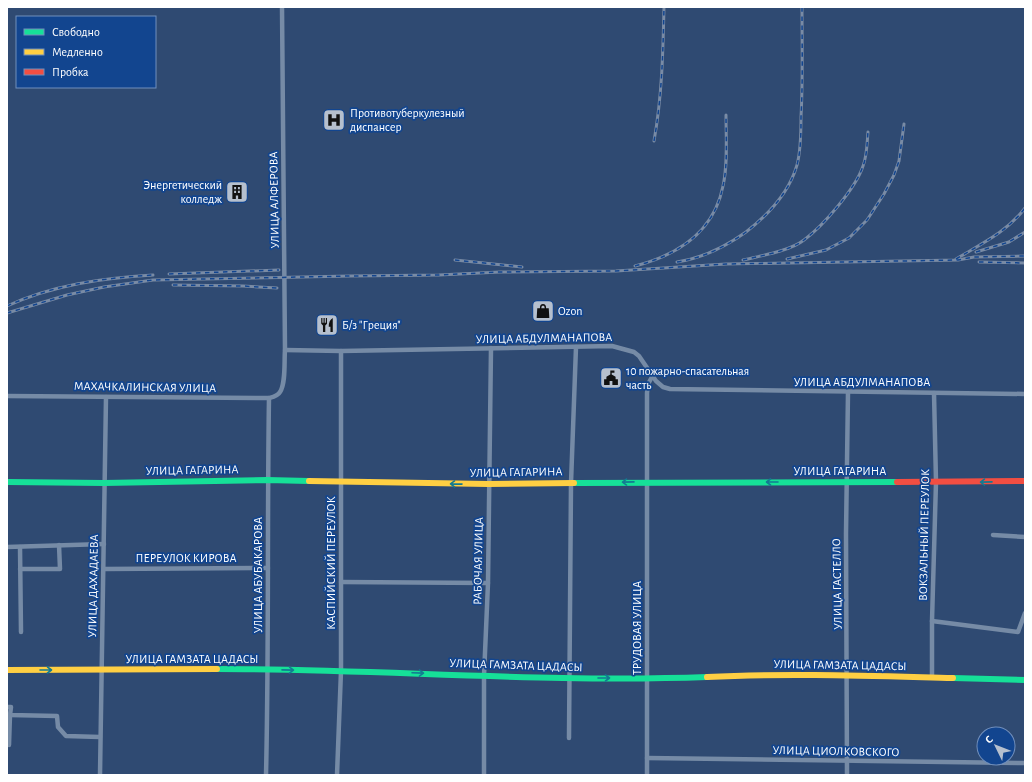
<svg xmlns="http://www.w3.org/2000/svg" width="1032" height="782" viewBox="0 0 1032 782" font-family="'Alegreya Sans',sans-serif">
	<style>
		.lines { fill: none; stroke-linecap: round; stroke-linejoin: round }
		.street { stroke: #768ba6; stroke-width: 4.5 }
		.fast { stroke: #16e098; stroke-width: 6 }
		.slow { stroke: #ffcf43; stroke-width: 6 }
		.jam { stroke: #f24e42; stroke-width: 6 }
		.rail-casing { stroke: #798ba5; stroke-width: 3 }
		.rail { stroke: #12458f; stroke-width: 1.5; stroke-dasharray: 4.5; stroke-linecap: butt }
		.oneway { stroke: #137b92 }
		.labels { text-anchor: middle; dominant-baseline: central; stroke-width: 3.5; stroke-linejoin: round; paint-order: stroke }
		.poi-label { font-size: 12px; fill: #fff; stroke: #12458f; text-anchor: start }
		.street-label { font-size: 12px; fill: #fff; stroke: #12458f }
	</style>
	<rect width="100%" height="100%" fill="#2f4a72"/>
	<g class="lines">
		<g class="street">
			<polyline points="285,350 341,351 612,346 634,352 639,356 656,381 663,387 670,389 1025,394"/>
			<path d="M7 396 269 398C273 397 278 396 280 392 286 383 284 361 285 350L282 7"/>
			<polyline points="993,535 1025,537"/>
			<polyline points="7,547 104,544"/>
			<polyline points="20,547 21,632"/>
			<polyline points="20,569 60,569 59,545"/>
			<polyline points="104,569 268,568"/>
			<polyline points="341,582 488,583"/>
			<polyline points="932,621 1018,632 1025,613"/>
			<polyline points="932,677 932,621 936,482 934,393"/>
			<polyline points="7,707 11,707 10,715 57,716 58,727 66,736 100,737"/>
			<polyline points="569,738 571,483 576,347"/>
			<polyline points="9,745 10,715"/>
			<polyline points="647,758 1025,763"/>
			<polyline points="100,775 106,397"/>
			<path d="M266 775C269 649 267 524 269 398"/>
			<polyline points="337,775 341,671 341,351"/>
			<polyline points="484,775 484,676 488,583 491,348"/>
			<polyline points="647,775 647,393 648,384 652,377"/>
			<polyline points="847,775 846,534 848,392"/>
		</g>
		<g class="fast">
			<polyline points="7,482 104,483 267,480 309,481"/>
			<polyline points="574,483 897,482"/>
			<path d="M217 669C380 669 544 683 707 677"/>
			<polyline points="953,678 1025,680"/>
		</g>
		<g class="slow">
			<polyline points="309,481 488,484 574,483"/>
			<polyline points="7,670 217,669"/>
			<path d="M707 677C789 673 871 676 953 678"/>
		</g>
		<polyline class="jam" points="897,482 1025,481"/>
		<g class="rail-casing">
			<g id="rail">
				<path d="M654 141C662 97 663 52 664 7"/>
				<polyline points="976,252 1009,242 1025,232"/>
				<polyline points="787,259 826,250 849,238 867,220 884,194 894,175 899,161 904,124"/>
				<path d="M956 259C981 244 1007 232 1025 208"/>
				<polyline points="455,260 522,267"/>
				<path d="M743 260C760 256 790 251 804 240 823 226 856 188 863 166 867 156 867 143 868 132"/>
				<path d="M677 262C703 258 725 247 746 232 768 215 789 193 797 165 801 150 801 132 801 117 803 80 802 44 802 7"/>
				<polyline points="979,262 1025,263"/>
				<path d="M635 266C678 255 714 232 723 186 728 164 726 138 726 115"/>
				<polyline points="169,274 279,270"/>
				<polyline points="173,285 243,286 277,288"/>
				<path d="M7 306C53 285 102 278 153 275"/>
				<polyline points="7,313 67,295 104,287 153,280 350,276 439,275 500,272 616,271 726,264 958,260 974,257 1025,256"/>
			</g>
		</g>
		<use href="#rail" class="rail"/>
	</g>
	<defs><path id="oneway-shaft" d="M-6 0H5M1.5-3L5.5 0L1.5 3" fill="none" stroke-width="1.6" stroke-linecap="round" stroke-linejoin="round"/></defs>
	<g class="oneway">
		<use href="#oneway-shaft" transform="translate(628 482) rotate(179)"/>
		<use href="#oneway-shaft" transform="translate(772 482) rotate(-180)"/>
		<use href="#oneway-shaft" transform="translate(986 482) rotate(179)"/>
		<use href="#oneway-shaft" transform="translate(456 484) rotate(-179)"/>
		<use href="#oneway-shaft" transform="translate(46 670)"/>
		<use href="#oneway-shaft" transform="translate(288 670) rotate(1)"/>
		<use href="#oneway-shaft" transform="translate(418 673) rotate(2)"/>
		<use href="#oneway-shaft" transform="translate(604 678)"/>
	</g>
	<defs>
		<g id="hospital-square" transform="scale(1.15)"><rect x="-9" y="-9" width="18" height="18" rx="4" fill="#b6c0ce" stroke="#12458f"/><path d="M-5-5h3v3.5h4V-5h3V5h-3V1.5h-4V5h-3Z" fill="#111"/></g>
		<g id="building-square" transform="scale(1.15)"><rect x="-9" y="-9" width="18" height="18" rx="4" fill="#b6c0ce" stroke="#12458f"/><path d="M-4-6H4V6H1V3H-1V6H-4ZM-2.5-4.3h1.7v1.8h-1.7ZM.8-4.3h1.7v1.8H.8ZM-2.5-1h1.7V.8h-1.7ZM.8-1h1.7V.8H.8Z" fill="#111"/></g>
		<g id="shop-square" transform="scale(1.15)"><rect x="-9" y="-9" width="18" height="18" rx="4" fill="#b6c0ce" stroke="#12458f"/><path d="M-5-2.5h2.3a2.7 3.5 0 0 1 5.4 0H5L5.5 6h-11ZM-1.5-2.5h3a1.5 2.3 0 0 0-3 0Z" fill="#111"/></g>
		<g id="restaurant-square" transform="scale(1.15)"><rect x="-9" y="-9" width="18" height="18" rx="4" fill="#b6c0ce" stroke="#12458f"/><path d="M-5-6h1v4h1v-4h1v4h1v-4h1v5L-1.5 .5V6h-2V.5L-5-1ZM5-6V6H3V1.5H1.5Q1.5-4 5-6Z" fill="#111"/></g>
		<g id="civic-square" transform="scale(1.15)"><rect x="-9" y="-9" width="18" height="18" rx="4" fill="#b6c0ce" stroke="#12458f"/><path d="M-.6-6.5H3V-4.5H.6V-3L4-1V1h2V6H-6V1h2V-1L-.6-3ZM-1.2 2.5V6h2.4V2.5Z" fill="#111"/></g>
	</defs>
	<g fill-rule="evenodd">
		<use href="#hospital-square" x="334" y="120"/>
		<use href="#building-square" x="237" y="192"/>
		<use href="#shop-square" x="543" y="311"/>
		<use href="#restaurant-square" x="327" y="325"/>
		<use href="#civic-square" x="611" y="378"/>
	</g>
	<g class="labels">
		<g class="poi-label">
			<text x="350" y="113">Противотуберкулезный<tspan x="350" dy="14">диспансер</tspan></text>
			<text x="222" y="185" text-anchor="end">Энергетический<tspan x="222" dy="14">колледж</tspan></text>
			<text x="558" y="311">Ozon</text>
			<text x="342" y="325">Б/з "Греция"</text>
			<text x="626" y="371">10 пожарно-спасательная<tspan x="626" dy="14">часть</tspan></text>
		</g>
		<g class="street-label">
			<text transform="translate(274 200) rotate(-91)">УЛИЦА АЛФЕРОВА</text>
			<text transform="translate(544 338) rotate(-1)">УЛИЦА АБДУЛМАНАПОВА</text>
			<text x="862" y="382">УЛИЦА АБДУЛМАНАПОВА</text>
			<text transform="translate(145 387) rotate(1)">МАХАЧКАЛИНСКАЯ УЛИЦА</text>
			<text transform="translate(192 470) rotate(-1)">УЛИЦА ГАГАРИНА</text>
			<text x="840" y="471">УЛИЦА ГАГАРИНА</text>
			<text transform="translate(516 472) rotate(-1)">УЛИЦА ГАГАРИНА</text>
			<text transform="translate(924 535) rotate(-89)">ВОКЗАЛЬНЫЙ ПЕРЕУЛОК</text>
			<text x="186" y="558">ПЕРЕУЛОК КИРОВА</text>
			<text transform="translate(478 561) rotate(-89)">РАБОЧАЯ УЛИЦА</text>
			<text transform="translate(331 563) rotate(-90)">КАСПИЙСКИЙ ПЕРЕУЛОК</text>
			<text transform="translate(258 575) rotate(-90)">УЛИЦА АБУБАКАРОВА</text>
			<text transform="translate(837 584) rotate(-91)">УЛИЦА ГАСТЕЛЛО</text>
			<text transform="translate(93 586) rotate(-89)">УЛИЦА ДАХАДАЕВА</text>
			<text transform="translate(637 628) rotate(-90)">ТРУДОВАЯ УЛИЦА</text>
			<text x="192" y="659">УЛИЦА ГАМЗАТА ЦАДАСЫ</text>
			<text transform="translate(516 665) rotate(2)">УЛИЦА ГАМЗАТА ЦАДАСЫ</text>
			<text transform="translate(840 665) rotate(1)">УЛИЦА ГАМЗАТА ЦАДАСЫ</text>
			<text transform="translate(836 751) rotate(1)">УЛИЦА ЦИОЛКОВСКОГО</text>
		</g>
	</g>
	<rect width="1032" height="782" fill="none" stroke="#ffffff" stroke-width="16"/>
	<rect x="16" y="16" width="140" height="72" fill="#12458f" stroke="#718fbc"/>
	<rect x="24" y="29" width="20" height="6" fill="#16e098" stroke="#718fbc"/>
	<text x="52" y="36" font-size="12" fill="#ffffff">Свободно</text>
	<rect x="24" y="49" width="20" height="6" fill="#ffcf43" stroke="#718fbc"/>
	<text x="52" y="56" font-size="12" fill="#ffffff">Медленно</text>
	<rect x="24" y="69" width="20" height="6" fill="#f24e42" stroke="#718fbc"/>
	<text x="52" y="76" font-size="12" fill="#ffffff">Пробка</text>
	<g transform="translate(996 746) rotate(313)"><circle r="19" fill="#12458f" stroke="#718fbc"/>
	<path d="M0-3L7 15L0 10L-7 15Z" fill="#b6c0ce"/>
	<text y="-6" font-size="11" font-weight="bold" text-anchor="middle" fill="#ffffff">С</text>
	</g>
</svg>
